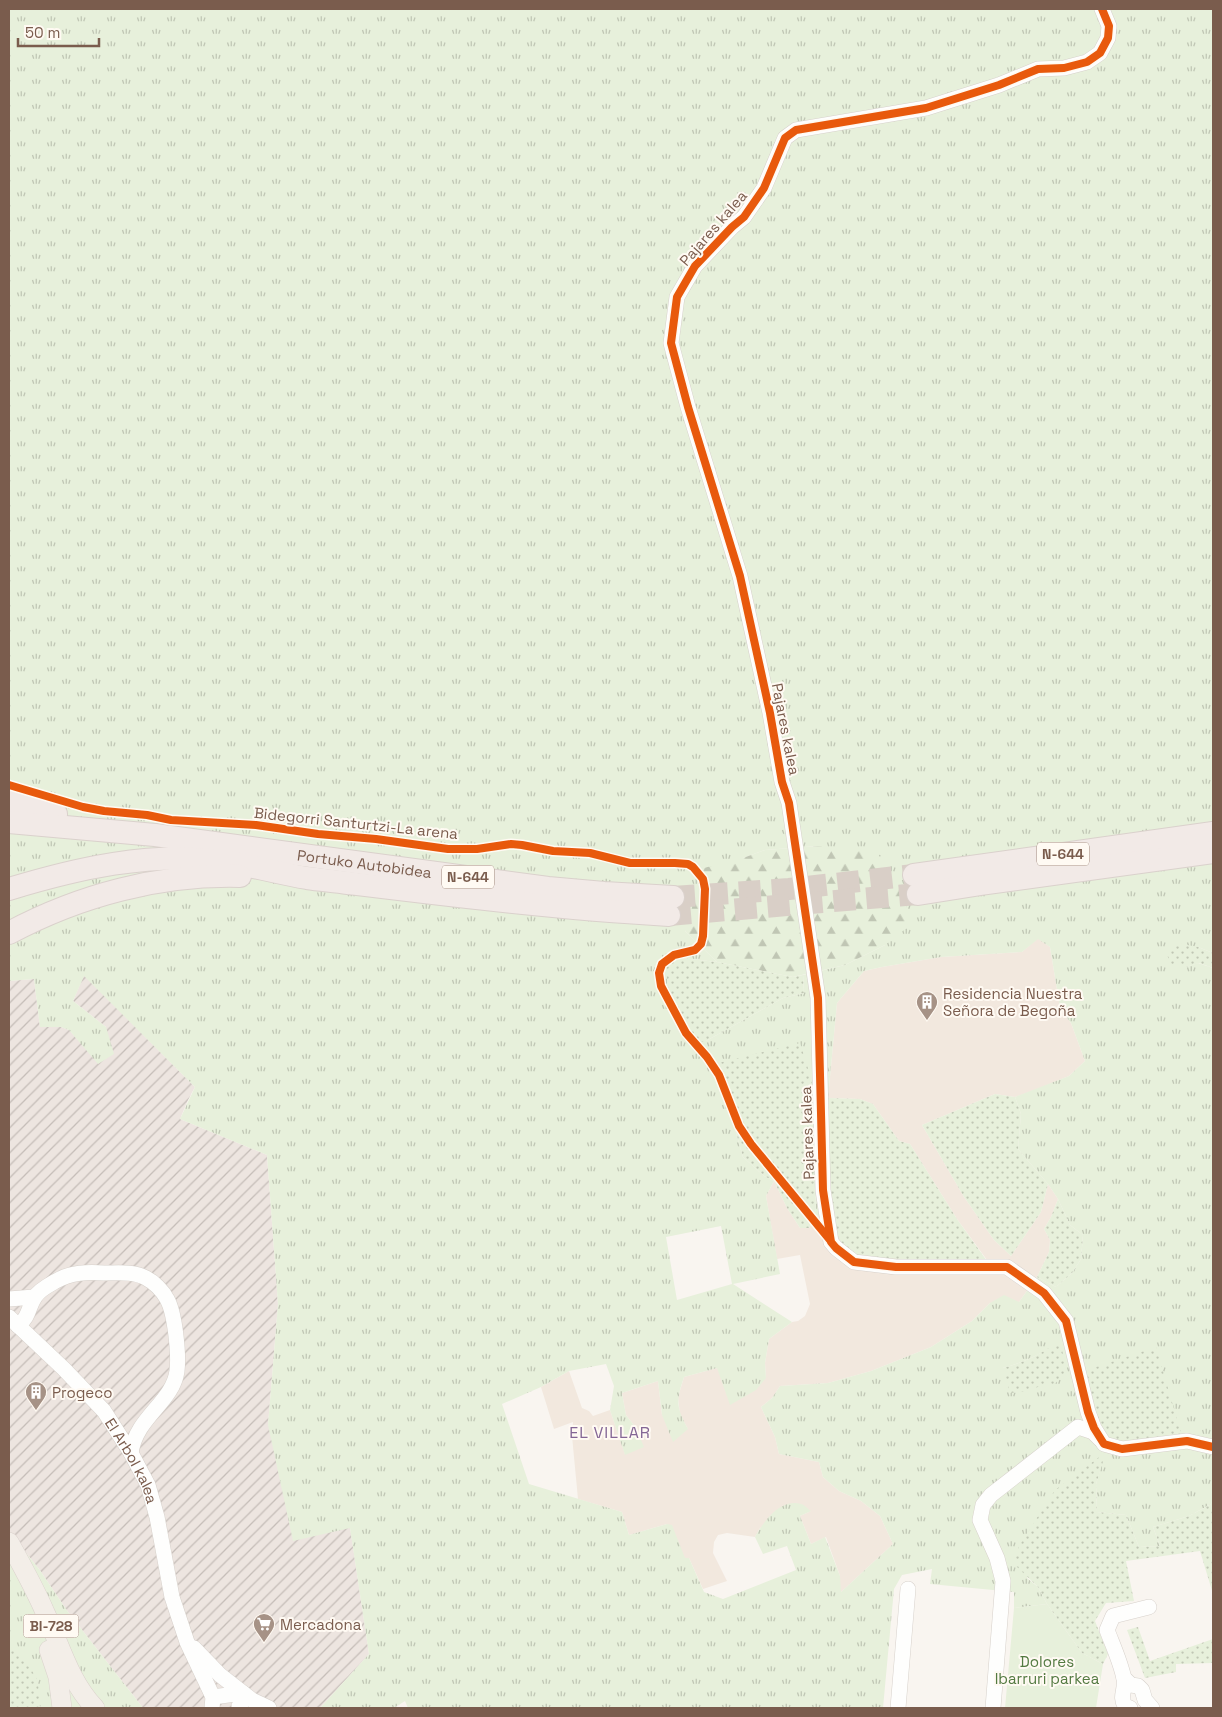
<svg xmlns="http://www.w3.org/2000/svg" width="1222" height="1717" viewBox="0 0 1222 1717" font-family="'Space Grotesk',sans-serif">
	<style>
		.residential { fill: #f2e8de }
		.industrial { fill: url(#industrial-furrows) }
		.grass { fill: url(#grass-tufts); fill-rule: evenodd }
		.forest { fill: url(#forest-firs) }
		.park { fill: #e7f0db }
		.garden { fill: url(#garden-dots) }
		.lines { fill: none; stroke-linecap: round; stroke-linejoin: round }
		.highway-tunnel { stroke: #d9cfc7; stroke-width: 22; stroke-dasharray: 22 11; stroke-linecap: butt }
		.minor-casing { stroke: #d7d1cb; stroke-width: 16 }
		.major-casing { stroke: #dad1cc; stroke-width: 20 }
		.highway-casing { stroke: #dad1cc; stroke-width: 24 }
		.minor { stroke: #fefefd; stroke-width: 15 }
		.major { stroke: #f3eee8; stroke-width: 19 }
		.highway { stroke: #f2eae7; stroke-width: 22 }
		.cycleway-casing { stroke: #fffaf3; stroke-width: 11 }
		.cycleway { stroke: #e8590c; stroke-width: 8 }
		.labels { text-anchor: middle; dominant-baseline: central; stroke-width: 4; stroke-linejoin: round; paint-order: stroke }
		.shield { fill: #fffaf3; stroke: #a28b7f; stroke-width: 1 }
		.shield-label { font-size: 14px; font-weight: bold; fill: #7a5c4d }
		.street-label { font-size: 15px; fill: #7a5c4d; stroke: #fffaf3 }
		.poi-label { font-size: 15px; fill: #7a5c4d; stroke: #fffaf3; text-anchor: start }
		.park-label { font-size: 15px; fill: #537a41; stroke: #fffaf3 }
		.neighbourhood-label { font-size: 16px; letter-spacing: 1px; fill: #846695; stroke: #fffaf3 }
	</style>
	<defs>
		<pattern id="industrial-furrows" width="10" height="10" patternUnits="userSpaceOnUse" patternTransform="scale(1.25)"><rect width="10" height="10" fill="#ede5e0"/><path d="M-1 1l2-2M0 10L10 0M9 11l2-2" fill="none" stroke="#c5bdb8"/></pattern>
		<pattern id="grass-tufts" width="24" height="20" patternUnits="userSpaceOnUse" patternTransform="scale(1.25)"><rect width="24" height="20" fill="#e7f0db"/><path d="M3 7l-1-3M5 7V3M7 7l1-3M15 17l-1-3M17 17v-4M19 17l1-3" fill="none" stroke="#c0c6b4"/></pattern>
		<pattern id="forest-firs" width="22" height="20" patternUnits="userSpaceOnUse" patternTransform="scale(1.25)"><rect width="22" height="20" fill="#e7f0db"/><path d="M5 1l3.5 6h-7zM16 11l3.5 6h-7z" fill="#c0c6b4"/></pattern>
		<pattern id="garden-dots" width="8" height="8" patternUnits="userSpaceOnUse" patternTransform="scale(1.25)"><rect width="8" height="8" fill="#e7f0db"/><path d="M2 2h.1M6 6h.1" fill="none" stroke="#c0c6b4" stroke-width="1.8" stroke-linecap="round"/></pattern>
	</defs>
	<rect width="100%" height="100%" fill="#f9f5f0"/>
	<polygon class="residential" points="1038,938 1050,947 1060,1008 1071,1023 1085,1061 1069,1076 1035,1090 1015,1097 995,1094 922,1125 964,1197 994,1240 1011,1256 1041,1212 1048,1184 1058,1199 1051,1217 1044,1229 1050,1240 1049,1252 1037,1277 1019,1302 990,1303 972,1321 931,1347 871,1371 828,1383 780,1386 772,1398 761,1407 775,1437 779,1454 819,1462 823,1477 839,1491 861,1501 880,1516 893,1544 840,1593 840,1576 826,1537 811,1544 800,1516 811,1511 760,1528 755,1537 727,1533 718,1535 714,1542 713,1553 727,1581 703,1589 689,1558 685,1559 667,1524 629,1535 622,1512 578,1499 572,1436 573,1422 554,1429 541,1387 569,1371 582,1408 589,1411 593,1416 610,1410 625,1454 636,1428 626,1415 622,1393 658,1381 662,1415 688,1429 680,1415 678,1397 684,1377 717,1368 766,1378 765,1363 769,1339 792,1322 798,1321 805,1316 810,1304 800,1255 777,1259 766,1196 774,1181 787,1208 800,1228 809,1228 816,1215 833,1220 987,1260 957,1219 910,1144 899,1141 873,1104 860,1099 828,1098 837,1003 864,971 882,967 941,957 1022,952"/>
	<polygon class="industrial" points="84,975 195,1087 188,1100 180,1119 267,1155 278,1304 268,1425 350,1527 369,1654 321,1707 323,1708 143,1708 68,1612 39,1569 9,1532 9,981 34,979 40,1027 61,1027 69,1030 78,1040 106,1027 73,1001"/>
	<g class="grass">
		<path d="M9 9H1213V953L1198 947 1186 967 1198 963 1213 968V1503L1189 1516 1153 1527 1160 1546 1139 1547 1126 1515 1097 1512 1096 1484 1105 1453 1027 1578 1038 1587 1047 1604 1014 1608V1592L930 1584 932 1569 902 1575 894 1589 883 1708H408L405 1701 394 1708H323L321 1707 369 1654 350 1528 293 1541 268 1425 278 1304 267 1155 180 1119 195 1087 84 976 73 1001 106 1027 114 1054 98 1064 69 1030 61 1027H40L34 979 9 981ZM818 846 885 945 845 965 803 975 804 993 783 998 706 1041 672 957 717 962 685 931 743 858 765 850ZM1038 939 1050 947 1060 1008 1071 1023 1085 1061 1069 1076 1015 1097 1021 1114 1018 1149 1048 1184 1058 1199 1070 1225 1083 1235 1081 1259 1072 1273 1056 1287 1037 1277 1019 1302 1004 1295 990 1303 972 1321 931 1347 871 1371 828 1383 780 1386 772 1398 761 1407 775 1437 779 1454 819 1462 823 1477 839 1491 861 1501 880 1516 893 1544 841 1592 840 1576 825 1537 811 1544 800 1516 811 1511C808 1509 805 1505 801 1504 780 1498 764 1521 755 1537L763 1554 787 1546 796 1570 723 1599 704 1592 689 1558H685L672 1525 667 1524 629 1535 622 1512 529 1484 502 1404 541 1387 569 1371 606 1364 614 1386 610 1410 625 1455 644 1447 636 1428 626 1415 622 1393 658 1381 662 1415 673 1442 688 1429C676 1407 676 1401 684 1377L717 1368 730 1405 756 1390 766 1378 765 1363 769 1339 792 1322 733 1284 780 1274 766 1196 774 1181 764 1176 743 1157 735 1129 812 1081 816 1215 833 1220 828 1098 837 1003 864 971 882 967 941 957 1022 952ZM721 1226 732 1284 677 1300 666 1237ZM1060 1341 1053 1385H1042L1003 1368C1025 1362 1042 1354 1060 1341Z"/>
		<polygon points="9,1532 39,1569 68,1612 143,1708 9,1708"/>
	</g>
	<polygon class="forest" points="818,846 877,853 905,890 909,926 885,945 845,965 793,977 717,962 685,931 704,868 743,858 765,850"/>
	<polygon class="park" points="1047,1604 1082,1653 1103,1664 1096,1708 1005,1708 1014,1608"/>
	<g class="garden">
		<polygon points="1177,943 1198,947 1213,953 1213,968 1199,963 1186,967 1171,965 1166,952"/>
		<polygon points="663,956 717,962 793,977 803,975 804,993 783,998 706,1041 697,1043 673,1011"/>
		<polygon points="800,1043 812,1081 816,1215 809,1228 800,1228 787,1208 774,1181 764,1176 743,1157 735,1129 710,1065"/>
		<polygon points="995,1094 1015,1097 1021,1114 1018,1149 1048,1184 1041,1212 1011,1256 994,1240 964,1197 922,1125"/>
		<path d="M828 1098 860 1099 873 1104 899 1141 910 1144 957 1219 987 1261 863 1258C856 1255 848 1252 844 1246 822 1217 828 1134 828 1098Z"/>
		<polygon points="1058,1199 1070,1225 1083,1235 1081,1259 1072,1273 1056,1287 1037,1277 1049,1252 1050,1240 1044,1229 1051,1217"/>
		<path d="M1060 1340 1067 1373 1053 1385H1042L1029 1391 1010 1393 1003 1368C1025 1362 1042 1354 1060 1340Z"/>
		<path d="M1156 1347 1181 1433C1160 1438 1113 1452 1101 1427 1094 1413 1089 1387 1084 1371Z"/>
		<polygon points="1106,1452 1096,1484 1097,1512 1126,1515 1139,1547 1160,1546 1153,1527 1189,1516 1213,1503 1213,1594 1200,1551 1126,1561 1134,1601 1106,1603 1095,1621 1108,1654 1103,1664 1082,1653 1047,1604 1038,1587 1014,1564 1019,1546 1055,1490"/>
		<polygon points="1138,1627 1150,1661 1213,1639 1213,1663 1176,1664 1176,1672 1145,1678 1127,1630"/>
		<polygon points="9,1646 31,1669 38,1681 40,1708 9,1708"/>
	</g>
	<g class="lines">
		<g class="highway-tunnel">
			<polyline points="673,897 789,889 914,875"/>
			<polyline points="669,915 918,894"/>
		</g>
		<g class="minor-casing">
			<g id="minor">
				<polyline points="1102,9 1109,26 1108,38 1100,53 1087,62 1064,68 1038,69 999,85 926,108 796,130 785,138 764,188 744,217 732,227 695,266 677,297 671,343 688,407 740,576 770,713 782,782 789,803 818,998 823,1190 831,1242 836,1248 854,1262 896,1267 1007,1267 1044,1293 1066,1321 1088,1412 1094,1428 1104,1444 1122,1449 1187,1441 1213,1447"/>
				<polyline points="9,1299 34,1297"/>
				<path id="s1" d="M9 1317 64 1369 104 1411 131 1453 148 1485 157 1517 172 1597 187 1642 213 1697 212 1708"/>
				<path d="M18 1326C30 1316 28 1307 35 1297 39 1290 49 1285 56 1281 71 1272 88 1272 104 1273 117 1273 134 1271 146 1278 154 1282 163 1291 167 1299 175 1313 179 1354 177 1371 173 1402 136 1417 131 1453"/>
				<polyline points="194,1648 220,1675 243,1693 243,1701 239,1706"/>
				<polyline points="1124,1678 1131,1685 1138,1686 1142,1690 1145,1700 1152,1708"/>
				<polyline points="213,1697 243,1693 252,1700 269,1708"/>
				<polyline points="898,1708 908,1589"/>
				<polyline points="993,1708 1003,1581 997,1558 980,1520 983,1505 991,1495 1078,1427 1093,1432 1100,1439"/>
				<path d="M1130 1708 1125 1706C1119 1696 1126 1690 1124 1679 1121 1663 1113 1646 1107 1630L1113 1616 1149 1607"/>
			</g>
		</g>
		<g class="major-casing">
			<g id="major">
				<path d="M9 1542C21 1564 34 1587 44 1610 60 1644 69 1681 95 1708"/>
				<polyline points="49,1650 58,1677 62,1708"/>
			</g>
		</g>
		<g class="highway-casing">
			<g id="highway">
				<polyline points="9,801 56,814"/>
				<path id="s2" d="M9 822 155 835 548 888 604 893 673 897"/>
				<polyline points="914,875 1213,833"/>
				<path d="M9 889C78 868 149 852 221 861 250 865 278 873 307 878 321 880 334 881 348 883 455 896 561 909 669 915"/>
				<polyline points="918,894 981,884 1213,852"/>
				<path d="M9 933C80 895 160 874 240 876"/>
			</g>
		</g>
		<use href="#minor" class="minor"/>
		<use href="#major" class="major"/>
		<use href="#highway" class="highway"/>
		<g class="cycleway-casing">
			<g id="cycleway">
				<polyline points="1102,9 1109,26 1108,38 1100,53 1087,62 1064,68 1038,69 999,85 926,108 796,130 785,138 764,188 744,217 732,227 695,266 677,297 671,343 688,407 740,576 770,713 782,782 789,803 818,998 823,1190 831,1242 836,1248 854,1262 896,1267 1007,1267 1044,1293 1066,1321 1088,1412 1094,1428 1104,1444 1122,1449 1187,1441 1213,1447"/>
				<polyline points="9,785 83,807 104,811 147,815 171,820 256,825 318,834 376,839 448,849 477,849 511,844 522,845 553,851 590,853 630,863 675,863 688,864 693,867 703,879 705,889 703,936 701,944 695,950 674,955 662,964 659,973 661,986 686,1033 707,1057 719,1075 739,1126 751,1144 830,1240"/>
			</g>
		</g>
		<use href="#cycleway" class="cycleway"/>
	</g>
	<defs>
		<g id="building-pin" transform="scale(1.125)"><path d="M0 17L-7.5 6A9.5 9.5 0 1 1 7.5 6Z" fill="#a69286" stroke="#fffaf3"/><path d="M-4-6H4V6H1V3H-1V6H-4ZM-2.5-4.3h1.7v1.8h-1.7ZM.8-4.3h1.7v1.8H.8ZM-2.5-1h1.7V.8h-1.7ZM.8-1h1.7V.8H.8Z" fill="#fff"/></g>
		<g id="supermarket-pin" transform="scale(1.125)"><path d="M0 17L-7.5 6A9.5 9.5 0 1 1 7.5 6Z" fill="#a69286" stroke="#fffaf3"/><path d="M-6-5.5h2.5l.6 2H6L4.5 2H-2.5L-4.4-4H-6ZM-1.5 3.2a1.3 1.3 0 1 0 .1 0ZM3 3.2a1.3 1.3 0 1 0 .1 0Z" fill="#fff"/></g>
	</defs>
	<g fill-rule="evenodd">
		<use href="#building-pin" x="927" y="1002"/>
		<use href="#building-pin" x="36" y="1392"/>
		<use href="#supermarket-pin" x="264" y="1624"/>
	</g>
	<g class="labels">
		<g class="shield">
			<rect x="1037" y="842.5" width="52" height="23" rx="4"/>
			<rect x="442" y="865.5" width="52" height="23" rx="4"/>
			<rect x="23.5" y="1614.5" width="55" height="23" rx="4"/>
		</g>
		<g class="shield-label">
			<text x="1063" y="854">N-644</text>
			<text x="468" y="877">N-644</text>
			<text x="51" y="1626">BI-728</text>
		</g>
		<g class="street-label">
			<text transform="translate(713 228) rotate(-49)">Pajares kalea</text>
			<text transform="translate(786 729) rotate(79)">Pajares kalea</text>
			<text transform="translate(356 823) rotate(6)">Bidegorri Santurtzi-La arena</text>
			<text stroke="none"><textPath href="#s2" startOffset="358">Portuko Autobidea</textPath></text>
			<text transform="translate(807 1133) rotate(-92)">Pajares kalea</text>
			<text stroke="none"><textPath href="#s1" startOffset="191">El Arbol kalea</textPath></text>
		</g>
		<g class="poi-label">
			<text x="943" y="993">Residencia Nuestra<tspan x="943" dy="17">Señora de Begoña</tspan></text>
			<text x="52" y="1392">Progeco</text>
			<text x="280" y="1624">Mercadona</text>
		</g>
		<g class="park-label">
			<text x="1047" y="1661">Dolores<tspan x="1047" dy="17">Ibarruri parkea</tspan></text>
		</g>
		<g class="neighbourhood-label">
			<text x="610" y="1432">EL VILLAR</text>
		</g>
	</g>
	<rect width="1222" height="1717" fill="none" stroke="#7a5c4d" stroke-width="20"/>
	<path d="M18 38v8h81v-8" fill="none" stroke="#7a5c4d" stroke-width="2.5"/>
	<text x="25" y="38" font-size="15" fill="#7a5c4d" stroke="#fffaf3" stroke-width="4" paint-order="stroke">50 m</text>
</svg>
